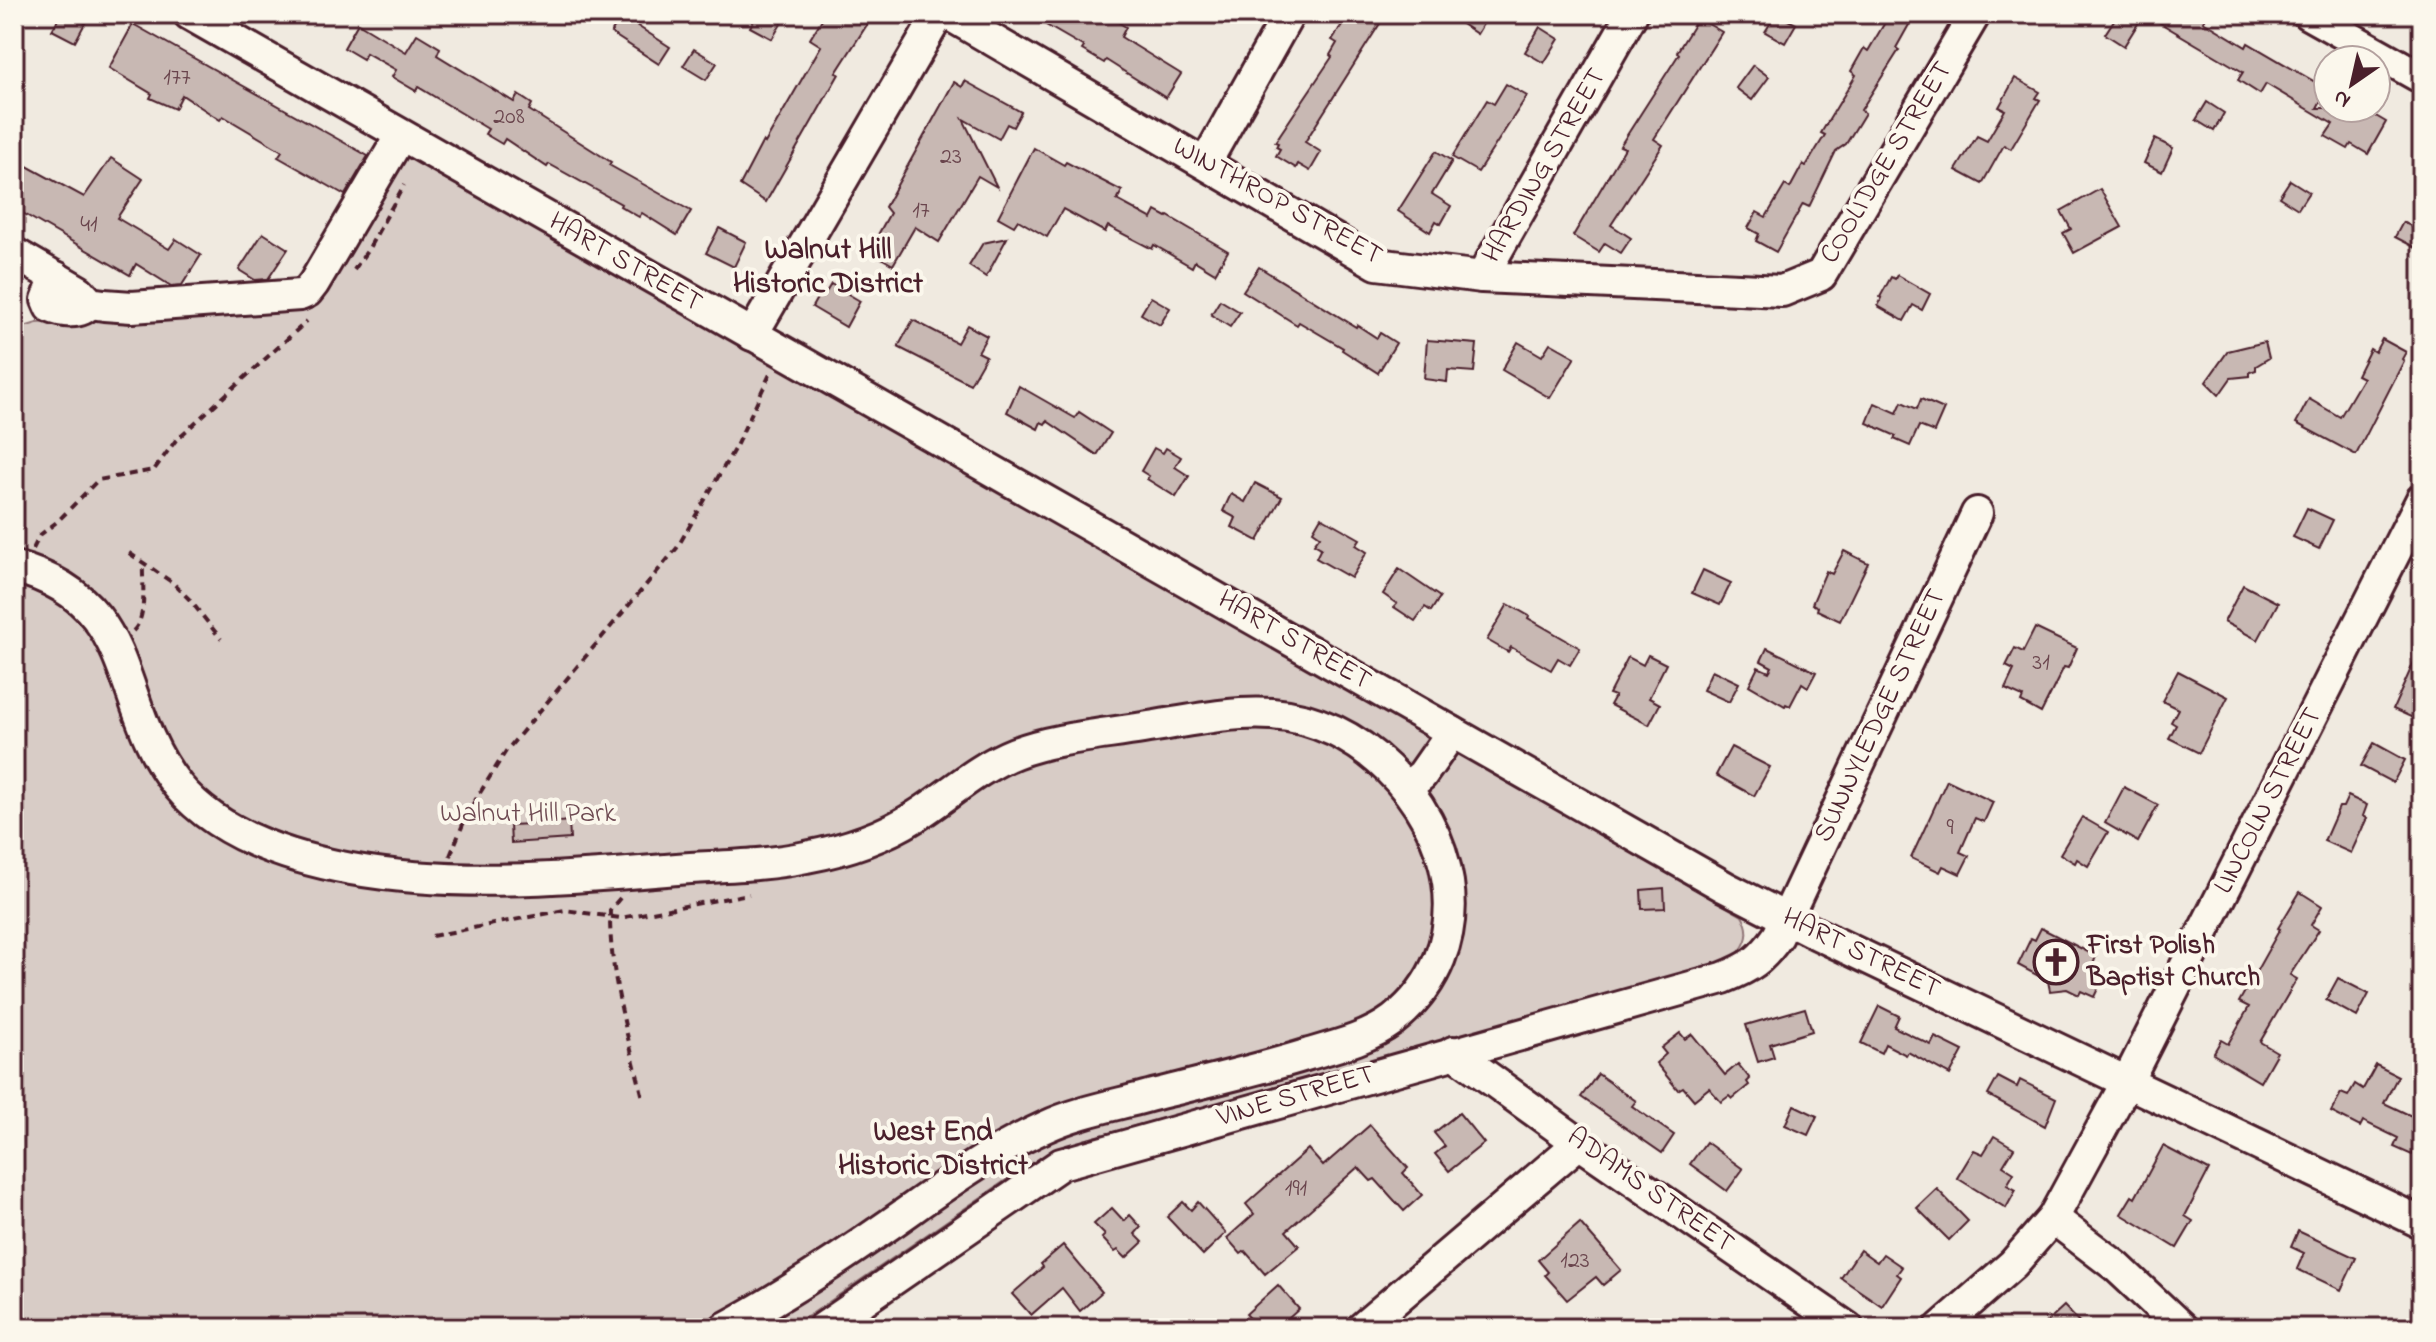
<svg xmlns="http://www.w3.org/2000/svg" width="2436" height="1342" viewBox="0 0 2436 1342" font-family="'Indie Flower',sans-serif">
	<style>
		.green { fill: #d8ccc6; stroke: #917678; stroke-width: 2 }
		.building { fill: #c8b8b3; stroke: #4a1f2b; stroke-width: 2 }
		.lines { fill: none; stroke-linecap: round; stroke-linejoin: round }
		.minor-casing { stroke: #4a1f2b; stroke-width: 36 }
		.path { stroke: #4a1f2b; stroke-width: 4; stroke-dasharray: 8 6; stroke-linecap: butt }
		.minor { stroke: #fbf7ec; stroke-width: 30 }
		.labels { text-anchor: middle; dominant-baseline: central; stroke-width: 8; stroke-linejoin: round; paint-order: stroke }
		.number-label { font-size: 24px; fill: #6a454d }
		.street-label { font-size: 28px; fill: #4a1f2b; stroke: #fbf7ec }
		.park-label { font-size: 28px; fill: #6e4a52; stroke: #fbf7ec }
		.poi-label { font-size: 28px; font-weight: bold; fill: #4a1f2b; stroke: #fbf7ec; text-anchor: start }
		.neighbourhood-label { font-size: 30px; font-weight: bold; fill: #4a1f2b; stroke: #fbf7ec }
	</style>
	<rect width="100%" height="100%" fill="#f0eae0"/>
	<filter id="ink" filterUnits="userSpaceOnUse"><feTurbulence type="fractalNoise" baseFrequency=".0125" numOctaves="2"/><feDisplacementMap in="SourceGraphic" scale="16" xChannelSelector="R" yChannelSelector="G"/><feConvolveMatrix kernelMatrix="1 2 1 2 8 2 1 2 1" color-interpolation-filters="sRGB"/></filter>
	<g filter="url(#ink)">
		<path class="green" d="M404 152 1742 916C1754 935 1744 949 1729 962L1084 1140 1022 1169 791 1328H14V330L37 323 299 306Z"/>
		<g class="building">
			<polygon points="61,14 90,14 75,42 52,30"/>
			<polygon points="757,14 787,14 772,39 750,27"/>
			<polygon points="825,14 860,14 870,20 836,73 839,74 766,202 740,185 763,141 765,143 821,46 810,39"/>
			<polygon points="1027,14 1105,14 1126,27 1121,37 1181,74 1166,98 1106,60 1104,63 1082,50 1084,47"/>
			<polygon points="1349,14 1386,14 1305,142 1321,152 1310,171 1298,164 1296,168 1276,156 1280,149 1276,147 1278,143 1275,142 1332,57 1330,55 1337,43 1332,40"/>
			<polygon points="1447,14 1489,14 1477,34"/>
			<polygon points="1776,14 1796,24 1785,43 1765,32"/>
			<polygon points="1890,14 1915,14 1896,48 1899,50 1861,110 1865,113 1846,144 1836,151 1809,207 1803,204 1776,252 1756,241 1759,234 1748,228 1757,212 1766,217 1785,185 1790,188 1803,164 1806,166 1825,135 1821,133 1856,75 1851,71 1864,48 1868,51"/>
			<polygon points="2118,14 2144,14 2124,46 2105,34"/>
			<polygon points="2145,14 2208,14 2203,21 2246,47 2248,43 2327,89 2317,108 2362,108 2386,122 2368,154 2351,144 2348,149 2325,136 2333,124 2266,84 2260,94 2238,80 2243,72"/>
			<polygon points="622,16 670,47 659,64 611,33"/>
			<polygon points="1698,18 1722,32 1654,139 1663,145 1611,225 1631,238 1621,253 1605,243 1599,252 1573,236 1625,148 1620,146 1679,54 1677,52"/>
			<polygon points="358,23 406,52 417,34 440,48 437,55 514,102 518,95 532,104 529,110 611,162 609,165 691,211 677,235 642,213 639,217 620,206 621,204 549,164 547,167 505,139 502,144 485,134 488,129 418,87 416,91 392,77 396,70 366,53 363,59 344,48"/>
			<polygon points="133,24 368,156 345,195 278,157 282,151 223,116 220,120 182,95 175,109 150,98 152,94 109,68"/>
			<polygon points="1540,27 1559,39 1544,63 1525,52"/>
			<polygon points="694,49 717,63 706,80 683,66"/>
			<polygon points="1753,65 1769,77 1752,100 1736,88"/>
			<polygon points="2015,78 2040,92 2036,98 2040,100 2011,149 2004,145 1982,184 1956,170 1977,136 1987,141 2005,110 1999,107"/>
			<polygon points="965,81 1021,112 1013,127 1007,124 999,139 963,119 997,187 978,176 939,242 915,227 893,265 869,251 890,213 885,207 954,82 962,87"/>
			<polygon points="1506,84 1527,96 1478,172 1452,157 1487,100 1494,104"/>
			<polygon points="2207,102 2224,113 2214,131 2196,120"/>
			<polygon points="2155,139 2173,148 2162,172 2144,163"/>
			<polygon points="1034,148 1064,165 1066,162 1122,191 1117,200 1152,219 1156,211 1167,217 1168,216 1228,251 1215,273 1195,261 1192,267 1154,245 1152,249 1108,226 1105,232 1063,209 1047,237 1018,220 1014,226 998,217"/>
			<polygon points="1436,151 1452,161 1432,194 1451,206 1441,224 1436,221 1430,232 1398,211"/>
			<polygon points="111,158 143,179 117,218 169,249 176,239 201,255 182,285 171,286 136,264 130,275 14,208 14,159 84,197"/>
			<polygon points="2290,180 2309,192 2298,209 2279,197"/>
			<polygon points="2100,189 2122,227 2074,253 2063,233 2071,229 2061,211"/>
			<polygon points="2403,222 2422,232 2422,251 2395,237"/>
			<polygon points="719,228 746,242 734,267 706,253"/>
			<polygon points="263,233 288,249 268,279 255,280 239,270"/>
			<polygon points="1007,238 986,277 969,266 983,243"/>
			<polygon points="1259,267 1356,327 1357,325 1377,338 1380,333 1396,343 1378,373 1342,350 1343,348 1299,322 1297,325 1243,291"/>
			<polygon points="1897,275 1930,294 1922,310 1913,305 1904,321 1878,306 1882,298 1880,297 1891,277 1895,279"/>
			<polygon points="831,284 860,301 846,327 812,307 821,291 825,294"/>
			<polygon points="1151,297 1170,308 1160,325 1141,314"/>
			<polygon points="1220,300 1240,312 1230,327 1211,315"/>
			<polygon points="913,320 957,343 967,325 987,336 978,352 986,356 970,384 898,347"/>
			<polygon points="2382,339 2406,352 2402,359 2404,361 2356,455 2296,423 2309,399 2340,417 2363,378 2357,375 2370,349 2375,352"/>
			<polygon points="1427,340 1477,344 1474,372 1448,370 1447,382 1424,379"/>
			<polygon points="1518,342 1542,356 1550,343 1575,357 1550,398 1502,370"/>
			<polygon points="2265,342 2269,358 2256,366 2256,370 2250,372 2250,376 2231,378 2219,395 2206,382 2228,351"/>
			<polygon points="1019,386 1075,418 1079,412 1111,433 1097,455 1047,421 1045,424 1041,422 1038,429 1007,412"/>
			<polygon points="1921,399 1944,409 1934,432 1919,426 1910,446 1894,439 1896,436 1867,423 1875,403 1897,413 1902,402 1917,409"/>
			<polygon points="1154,448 1163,453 1166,448 1181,457 1175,467 1189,476 1176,497 1147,479 1149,476 1141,471"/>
			<polygon points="1255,483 1282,497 1258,541 1232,527 1236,518 1223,511 1231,494 1245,502"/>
			<polygon points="2307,508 2333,520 2319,549 2293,537"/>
			<polygon points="1321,517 1360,539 1356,545 1367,552 1351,578 1316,558 1321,548 1314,544 1320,536 1313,531"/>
			<polygon points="1844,551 1868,563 1840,621 1817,610 1818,607 1812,604 1826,571 1832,574"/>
			<polygon points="1399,569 1440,597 1431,611 1425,607 1415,621 1394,607 1397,604 1383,594"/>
			<polygon points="1703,570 1731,583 1720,605 1692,593"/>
			<polygon points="2243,585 2278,603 2258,640 2224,622"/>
			<polygon points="1508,604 1529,616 1528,618 1580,648 1570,665 1558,658 1551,670 1511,647 1508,652 1487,640"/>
			<polygon points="2035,628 2077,648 2068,668 2064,667 2041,713 2021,702 2023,697 2005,689 2014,670 2006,666 2015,648 2023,652"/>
			<polygon points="2422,644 2422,722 2393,709"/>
			<polygon points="1767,648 1816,672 1808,687 1802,683 1790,706 1786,704 1785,706 1749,685 1758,667 1769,672 1772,667 1761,661"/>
			<polygon points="1648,655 1666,664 1649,698 1660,704 1649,725 1610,705 1615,696 1609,694 1628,657 1643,665"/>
			<polygon points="1712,670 1739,683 1729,702 1703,690"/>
			<polygon points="2178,671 2228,697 2199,753 2169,738 2176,725 2171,722 2178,709 2162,701"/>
			<polygon points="2374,743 2405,760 2393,783 2361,766"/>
			<polygon points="1731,747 1770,767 1754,796 1716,775"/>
			<polygon points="1947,780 1993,802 1984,822 1975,818 1960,852 1969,856 1960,874 1943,866 1940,872 1911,858"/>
			<polygon points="2124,787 2158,805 2138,842 2105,823"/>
			<polygon points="2348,796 2367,805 2363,816 2367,818 2351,853 2324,841 2339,807 2343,807"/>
			<polygon points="548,815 549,823 569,821 570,839 511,843 510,825 531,824 531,816"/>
			<polygon points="2082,817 2108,832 2088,866 2077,859 2075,863 2060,854"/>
			<polygon points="1664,888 1665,908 1642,909 1641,890"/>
			<polygon points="2300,892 2322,906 2311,925 2319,930 2290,975 2297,979 2260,1042 2277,1052 2260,1082 2213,1054 2221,1040 2228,1044 2249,1007 2239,1002 2280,929 2278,928"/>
			<polygon points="2041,928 2096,956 2092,968 2105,974 2094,997 2081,991 2079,995 2067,989 2050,991 2048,981 2018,965 2031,938 2035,940"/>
			<polygon points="2338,978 2369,994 2357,1017 2326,1000"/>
			<polygon points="1879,1006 1899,1016 1894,1027 1931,1045 1935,1037 1963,1051 1950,1075 1908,1052 1906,1055 1885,1044 1881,1053 1861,1043"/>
			<polygon points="1805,1008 1812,1031 1770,1044 1774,1057 1758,1062 1746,1025"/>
			<polygon points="1680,1033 1685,1039 1692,1034 1725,1075 1738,1064 1750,1079 1747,1082 1749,1085 1732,1099 1729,1096 1721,1102 1709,1088 1694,1100 1683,1087 1678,1090 1656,1063 1666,1054 1661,1048"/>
			<polygon points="2376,1065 2398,1076 2384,1103 2422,1121 2422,1134 2412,1155 2394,1147 2398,1138 2363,1121 2360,1127 2331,1112 2341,1093 2348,1096 2355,1084 2363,1089"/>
			<polygon points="1598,1074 1636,1101 1632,1106 1674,1135 1662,1153 1581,1097"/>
			<polygon points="1998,1077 2017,1087 2020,1080 2056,1098 2045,1126 1988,1095"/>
			<polygon points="1794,1105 1817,1116 1808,1135 1785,1125"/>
			<polygon points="1459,1113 1484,1143 1449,1171 1435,1154 1445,1146 1434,1133"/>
			<polygon points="1370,1125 1408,1168 1403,1173 1422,1195 1404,1211 1375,1179 1371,1181 1358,1167 1286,1231 1299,1246 1265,1274 1245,1251 1241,1254 1227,1238 1254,1214 1246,1204 1308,1149 1323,1166"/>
			<polygon points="1994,1136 2014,1148 2003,1166 2014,1173 2007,1185 2016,1190 2006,1208 1957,1178 1974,1150 1983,1154"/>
			<polygon points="1706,1142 1743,1169 1727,1191 1690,1164"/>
			<polygon points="2163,1146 2209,1170 2185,1216 2193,1221 2177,1248 2121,1214 2132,1196 2135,1198"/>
			<polygon points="1937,1189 1968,1221 1949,1240 1917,1208"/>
			<polygon points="1183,1202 1191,1210 1198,1202 1226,1233 1203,1255 1167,1217"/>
			<polygon points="1112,1208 1124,1221 1130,1215 1141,1227 1135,1234 1143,1242 1126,1258 1118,1250 1115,1252 1102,1238 1105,1235 1094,1224"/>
			<polygon points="1580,1223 1621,1270 1603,1285 1596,1277 1567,1300 1545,1275 1548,1272 1538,1260"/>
			<polygon points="2298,1231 2356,1258 2341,1290 2297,1269 2304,1253 2291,1247"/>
			<polygon points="1063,1245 1102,1292 1080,1311 1062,1288 1031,1315 1012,1294 1043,1267 1041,1264"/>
			<polygon points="1860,1250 1877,1262 1883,1254 1902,1267 1897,1274 1901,1277 1882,1306 1841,1278"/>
			<polygon points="1278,1285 1299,1309 1278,1328 1259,1328 1246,1314"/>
			<polygon points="2064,1306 2085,1328 2040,1328"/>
		</g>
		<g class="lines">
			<g class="minor-casing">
				<g id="minor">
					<polyline points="189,14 1725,887 1815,933 2422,1223"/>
					<polyline points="948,14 1377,264 1482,277 1782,291 1821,275 1975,14"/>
					<polyline points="2308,14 2422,78"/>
					<polyline points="1206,162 1289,14"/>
					<polyline points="14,253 79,291 90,303 104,305 132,307 300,295 307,292 314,283 401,135"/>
					<path d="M56 277 47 300 50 307C62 312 80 315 90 303"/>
					<polyline points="1482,277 1632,14"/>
					<polyline points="752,335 939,14"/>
					<path d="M14 567C143 601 111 703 178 786 218 835 291 858 351 869 458 888 569 878 677 869 719 866 764 866 806 857 844 850 883 837 916 816 949 795 977 768 1015 753 1055 738 1100 735 1143 728 1184 722 1229 711 1272 714 1359 720 1435 797 1448 882 1456 936 1436 986 1393 1020 1369 1038 1337 1046 1309 1054 1255 1071 1199 1083 1145 1097 1111 1106 1077 1112 1045 1127 989 1152 940 1189 890 1224 837 1261 782 1297 725 1328"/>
					<polyline points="1406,788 1422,775 1452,732"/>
					<polyline points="1453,1052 1579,1143 1848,1328"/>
					<polyline points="2053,1218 2117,1267 2182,1328"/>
					<path d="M823 1328 1061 1164 1723 978C1751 967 1761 960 1778 936L1977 513"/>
					<polyline points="1362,1328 1579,1143"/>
					<polyline points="1940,1328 2013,1264 2053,1218 2127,1082 2422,499"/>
				</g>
			</g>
			<g class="path">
				<polyline points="354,270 369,248 404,185"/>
				<polyline points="33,549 40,535 58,521 98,480 154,470 176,440 307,321"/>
				<polyline points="129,553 173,583 189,599 221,639"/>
				<path d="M133 631C148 617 142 583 143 563"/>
				<polyline points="450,856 468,812 506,751 677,548 736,446 770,374"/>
				<path d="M620 898 610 910C609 974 628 1037 643 1098"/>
				<polyline points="432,936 565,910 620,918 749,894"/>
			</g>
			<use href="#minor" class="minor"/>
		</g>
	</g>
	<defs>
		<g id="church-ring" transform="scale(2.3)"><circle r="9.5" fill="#fbf7ec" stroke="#4a1f2b" stroke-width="1.5"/><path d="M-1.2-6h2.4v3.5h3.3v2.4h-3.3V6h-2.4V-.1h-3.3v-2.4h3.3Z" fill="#4a1f2b"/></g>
	</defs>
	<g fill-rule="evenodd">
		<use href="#church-ring" x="2056" y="962"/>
	</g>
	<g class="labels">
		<g class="number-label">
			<text x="177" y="78">177</text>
			<text x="509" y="117">208</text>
			<text x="951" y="157">23</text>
			<text x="921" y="211">17</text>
			<text x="89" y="225">41</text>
			<text x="2041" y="663">31</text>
			<text x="1950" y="828">9</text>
			<text x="1296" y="1189">191</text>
			<text x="1575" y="1261">123</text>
		</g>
		<g class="street-label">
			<text transform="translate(1887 163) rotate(-59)">COOLIDGE STREET</text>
			<text transform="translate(1545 166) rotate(-60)">HARDING STREET</text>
			<text transform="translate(1277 202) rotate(29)">WINTHROP STREET</text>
			<text transform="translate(625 263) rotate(30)">HART STREET</text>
			<text transform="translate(1294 641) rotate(30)">HART STREET</text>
			<text transform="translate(1881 716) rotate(-65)">SUNNYLEDGE STREET</text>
			<text transform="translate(2269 801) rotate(-63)">LINCOLN STREET</text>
			<text transform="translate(1861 954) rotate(26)">HART STREET</text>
			<text transform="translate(1296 1097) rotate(-16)">VINE STREET</text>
			<text transform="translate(1650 1191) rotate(35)">ADAMS STREET</text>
		</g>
		<g class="park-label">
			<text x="528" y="814">Walnut Hill Park</text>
		</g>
		<g class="poi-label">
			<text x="2087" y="946">First Polish<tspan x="2087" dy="32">Baptist Church</tspan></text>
		</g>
		<g class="neighbourhood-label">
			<text x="828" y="251">Walnut Hill<tspan x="828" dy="34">Historic District</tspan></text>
			<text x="933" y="1133">West End<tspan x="933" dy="34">Historic District</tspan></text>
		</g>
	</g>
	<rect width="2436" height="1342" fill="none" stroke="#fbf7ec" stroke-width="48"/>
	<rect x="24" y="24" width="2388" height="1294" fill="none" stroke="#4a1f2b" stroke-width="3" filter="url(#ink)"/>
	<g transform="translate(2352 84) rotate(214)"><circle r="38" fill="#fbf7ec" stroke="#b4a19f" stroke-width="2"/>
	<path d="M0-6L14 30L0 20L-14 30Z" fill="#4a1f2b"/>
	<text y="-12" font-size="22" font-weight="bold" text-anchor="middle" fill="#4a1f2b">N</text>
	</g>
</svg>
